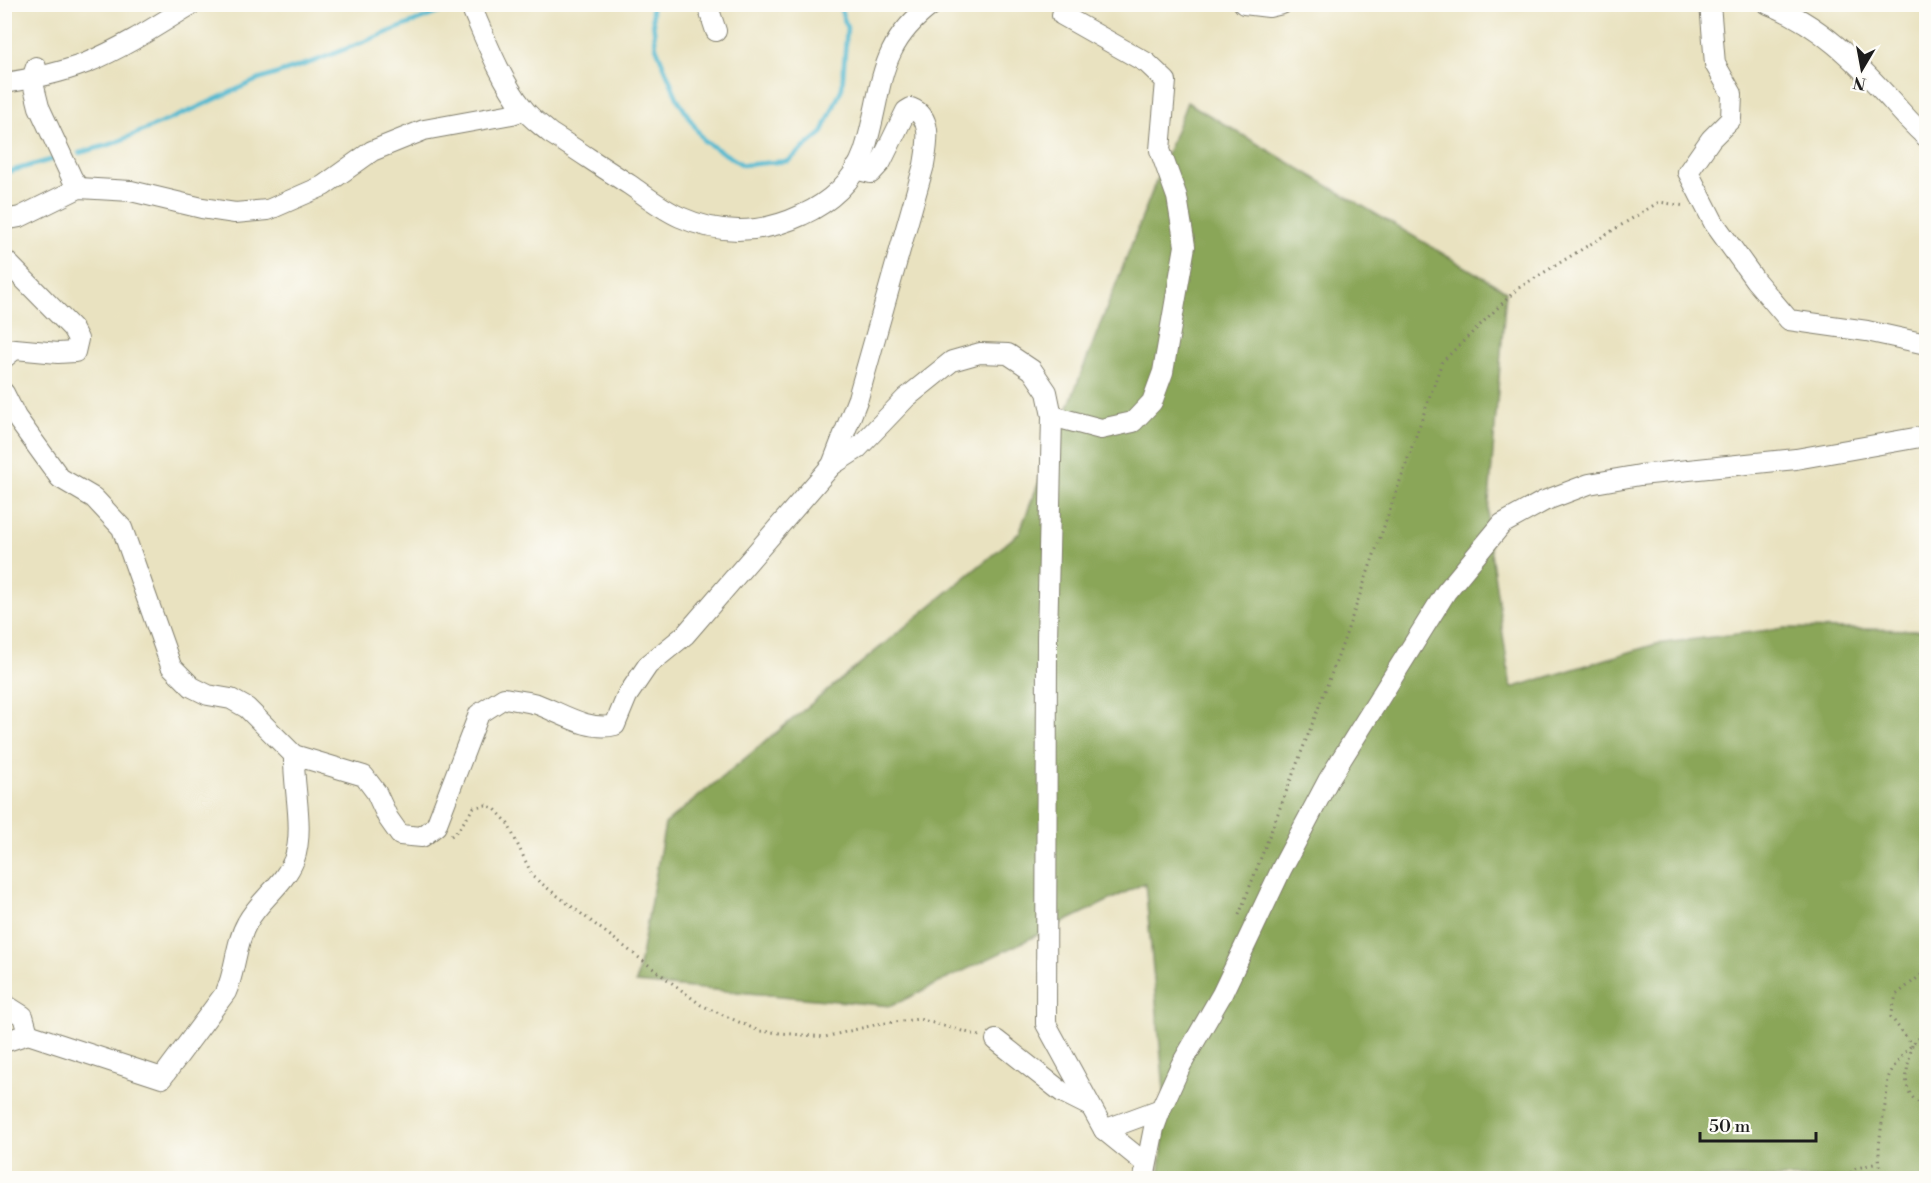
<svg xmlns="http://www.w3.org/2000/svg" width="1931" height="1183" viewBox="0 0 1931 1183" font-family="'Libre Bodoni',serif">
	<style>
		.forest { fill: #8aa658; stroke: #53613a; stroke-width: 1.5 }
		.lines { fill: none; stroke-linecap: round; stroke-linejoin: round }
		.stream { stroke: #52b9d0; stroke-width: 4.5 }
		.minor-casing { stroke: #827f6e; stroke-width: 22 }
		.path { stroke: #827f6e; stroke-width: 3; stroke-dasharray: 1.5 4.5; stroke-linecap: butt }
		.minor { stroke: #fff; stroke-width: 20 }
	</style>
	<rect width="100%" height="100%" fill="#fdfcf7"/>
	<filter id="ink" filterUnits="userSpaceOnUse"><feTurbulence type="fractalNoise" baseFrequency=".0167" numOctaves="2"/><feDisplacementMap in="SourceGraphic" scale="12" xChannelSelector="R" yChannelSelector="G"/><feConvolveMatrix kernelMatrix="1 2 1 2 8 2 1 2 1" color-interpolation-filters="sRGB"/></filter>
	<filter id="wash" filterUnits="userSpaceOnUse"><feTurbulence type="fractalNoise" baseFrequency=".008" numOctaves="4" result="noise"/><feDisplacementMap in="SourceGraphic" scale="24" xChannelSelector="R" yChannelSelector="G"/><feGaussianBlur stdDeviation="1.35" result="paint"/><feColorMatrix in="noise" values="0 0 0 0 0 0 0 0 0 0 0 0 0 0 0 0 0 1.4 0 .05"/><feComposite in="paint" operator="in"/></filter>
	<g filter="url(#wash)">
		<rect width="100%" height="100%" fill="#e9e2c0"/>
		<polygon class="forest" points="1187,102 1506,291 1487,526 1511,688 1656,644 1785,628 1926,630 1926,1178 1159,1178 1166,1111 1145,883 891,1006 636,983 665,824 1019,533"/>
		<g class="lines">
			<g class="stream">
				<polyline points="651,4 656,47 678,100 704,141 743,165 788,161 822,133 842,88 847,28 839,4"/>
				<polyline points="79,153 112,144 194,109 255,81 315,61 455,6"/>
				<polyline points="4,173 54,159"/>
			</g>
		</g>
	</g>
	<g filter="url(#ink)">
		<g class="lines">
			<g class="minor-casing">
				<g id="minor">
					<path d="M470 4C485 38 500 79 523 108 530 118 541 125 550 133 577 150 603 168 630 185 646 196 662 209 680 217 720 235 762 234 802 215 829 203 854 181 864 152 884 91 874 47 933 4"/>
					<polyline points="707,4 716,31"/>
					<polyline points="1244,4 1269,7 1282,4"/>
					<polyline points="1710,4 1715,64 1732,94 1731,119 1711,139 1688,172 1714,223 1755,280 1789,320 1867,331 1926,344"/>
					<path d="M1768 4C1820 24 1855 61 1891 100 1902 113 1914 126 1926 137"/>
					<polyline points="36,67 32,79 39,107 72,178 79,188"/>
					<path d="M4 83C32 79 60 73 86 63 123 48 158 25 192 4"/>
					<polyline points="4,220 20,217 79,188 131,191 202,208 235,213 268,210 323,186 372,151 424,130 512,114 524,110"/>
					<polyline points="4,259 72,328 78,339 75,352 58,353 15,349 4,358"/>
					<path d="M4 393 16 417 60 478 94 498 122 528 171 666 192 687 208 695 231 699 247 708 294 755 364 776 376 792 388 818 400 835 422 837 436 826 479 714 504 698C515 700 527 701 537 704 561 713 589 732 615 725L627 696 648 665 685 635 832 465 858 398 924 165C927 146 934 117 911 108L906 111 881 162 871 173 855 169"/>
					<polyline points="1052,416 1101,429 1133,422 1152,402 1163,372 1185,246 1177,197 1160,150 1166,81 1147,63 1062,15 1069,4"/>
					<polyline points="832,465 857,449 906,398 952,361 980,353 1008,354 1032,370 1047,392 1052,416 1047,640 1046,1024 1104,1130 1146,1164"/>
					<polyline points="4,1004 23,1016 28,1034"/>
					<polyline points="996,1040 1062,1092 1090,1106"/>
					<path d="M4 1042 28 1034 162 1078 226 992C236 970 235 944 247 923 259 900 284 885 294 860 305 829 293 788 294 755"/>
					<polyline points="1104,1130 1161,1109"/>
					<polyline points="1144,1178 1154,1128 1161,1109 1181,1065 1222,994 1282,868 1329,779 1446,592 1502,524 1544,501 1589,484 1640,475 1796,459 1926,436"/>
				</g>
			</g>
			<g class="path">
				<polyline points="451,836 459,829 474,807 486,805 495,809 507,822 533,877 701,1005 759,1031 825,1037 878,1024 919,1019 980,1036"/>
				<polyline points="1239,915 1339,654 1442,362 1517,289 1659,202 1685,206"/>
				<path d="M1926 971 1896 995 1891 1017 1912 1045C1907 1071 1898 1094 1926 1107"/>
				<polyline points="1848,1178 1853,1169 1878,1163"/>
				<path d="M1882 1178C1875 1151 1882 1126 1886 1099 1887 1092 1887 1082 1889 1076 1894 1064 1915 1038 1926 1034"/>
			</g>
			<use href="#minor" class="minor"/>
		</g>
	</g>
	<rect width="1931" height="1183" fill="none" stroke="#fdfcf7" stroke-width="24"/>
	<g transform="translate(1862 69) rotate(190)" stroke="#fdfcf7" stroke-width="4.5" paint-order="stroke">
	<path d="M0-4.5L10 22L0 15L-10 22Z" fill="#1c1c1c"/>
	<text y="-9" font-size="16" font-weight="bold" text-anchor="middle" fill="#1c1c1c">N</text>
	</g>
	<path d="M1700 1132v9h116v-9" fill="none" stroke="#1c1c1c" stroke-width="3"/>
	<text x="1709" y="1132" font-size="18" fill="#1c1c1c" stroke="#fdfcf7" stroke-width="4.5" paint-order="stroke">50 m</text>
</svg>
